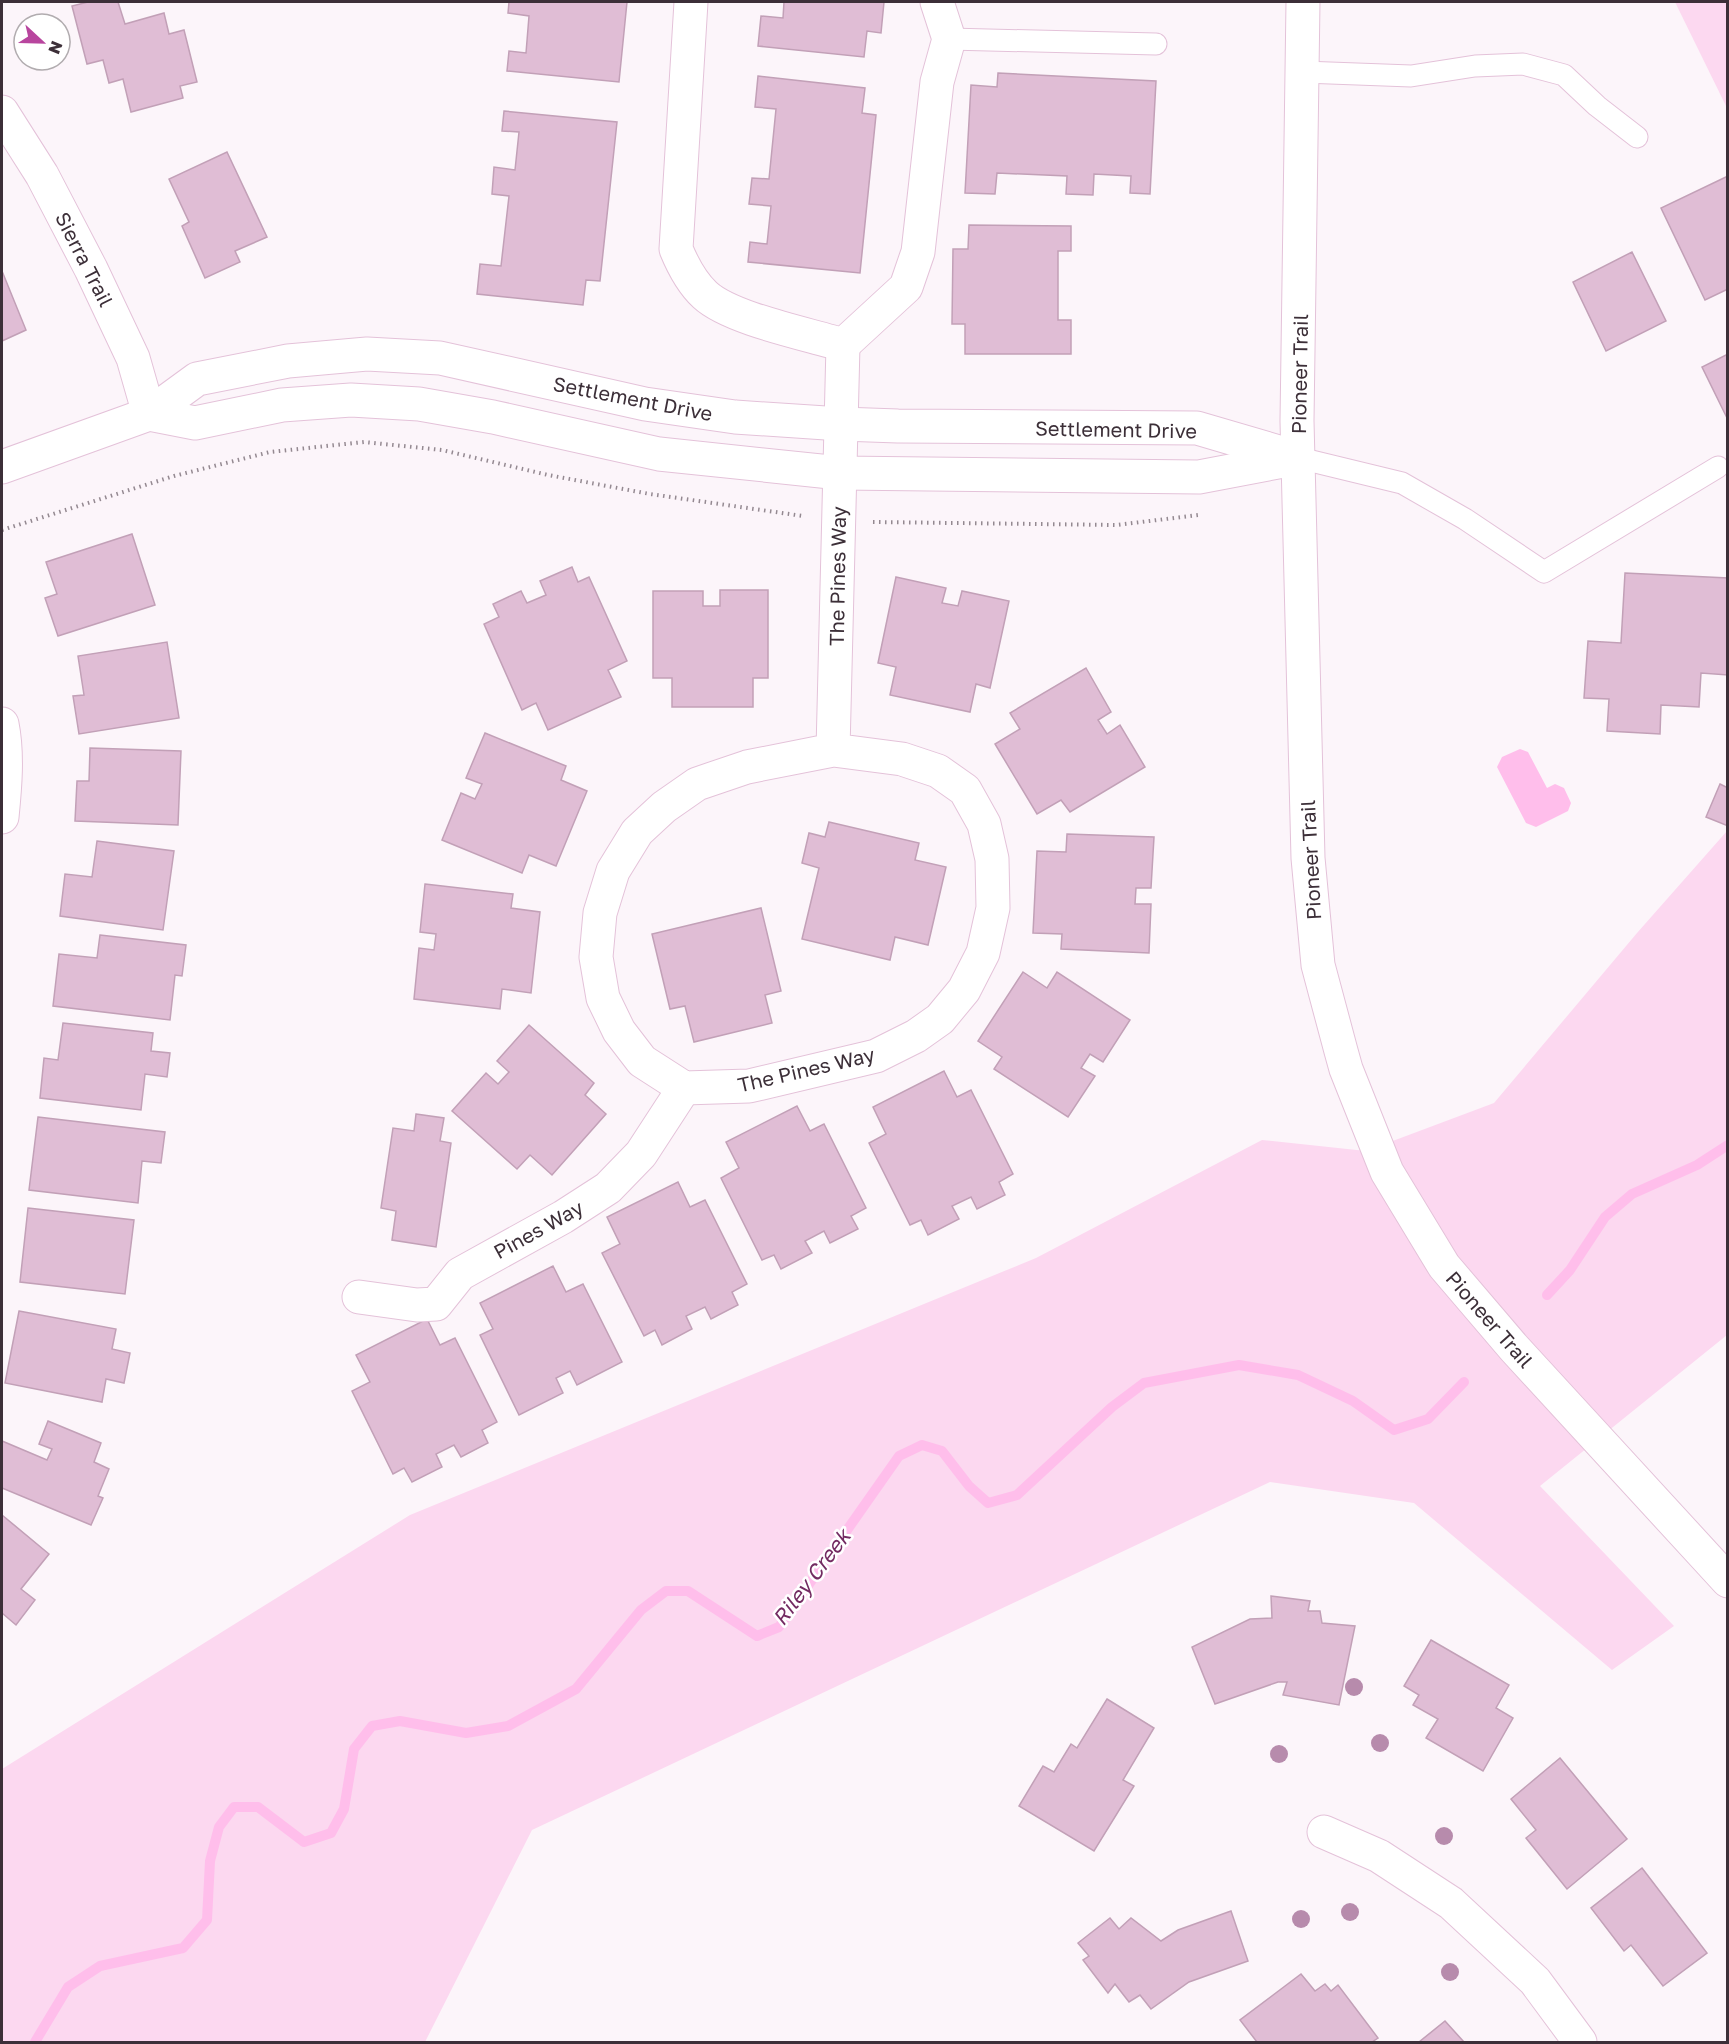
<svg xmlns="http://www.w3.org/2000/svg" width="1729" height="2044" viewBox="0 0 1729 2044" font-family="'Golos Text',sans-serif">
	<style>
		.green { fill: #fcd8f0 }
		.water { fill: #ffbeeb }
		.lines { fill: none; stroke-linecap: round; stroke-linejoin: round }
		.stream { stroke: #ffbeeb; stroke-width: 10 }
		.building { fill: #e0bdd5; stroke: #c2a0b7; stroke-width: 1.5 }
		.lane-casing { stroke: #e4c2d9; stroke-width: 23 }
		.street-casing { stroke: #e4c2d9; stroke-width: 35 }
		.secondary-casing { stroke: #e4c2d9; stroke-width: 35 }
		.path { stroke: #948991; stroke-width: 4; stroke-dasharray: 1.5 4.5; stroke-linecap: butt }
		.lane { stroke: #fff; stroke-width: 21 }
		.street { stroke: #fff; stroke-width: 33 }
		.secondary { stroke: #fff; stroke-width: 33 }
		.tree { fill: #b78bac }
		.labels { text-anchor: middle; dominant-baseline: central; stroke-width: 5; stroke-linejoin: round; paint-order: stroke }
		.street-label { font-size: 20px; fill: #3c2f38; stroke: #fff }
		.water-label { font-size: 21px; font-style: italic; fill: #732b62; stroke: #fff }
	</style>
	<rect width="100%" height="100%" fill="#fcf5fa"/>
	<g class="green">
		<polygon points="1675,2 1727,2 1727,108"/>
		<polygon points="1727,831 1727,1335 1540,1486 1674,1626 1612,1670 1414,1503 1270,1482 532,1830 425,2042 2,2042 2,1769 410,1515 1036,1258 1262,1140 1366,1151 1494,1103 1637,933"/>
	</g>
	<polygon class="water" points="1520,749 1528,752 1547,788 1555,784 1564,788 1571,803 1568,811 1536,827 1526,823 1497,767 1502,757"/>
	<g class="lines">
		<g class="stream">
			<polyline points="1547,1295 1570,1270 1605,1217 1632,1194 1697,1165 1728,1145"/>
			<polyline points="35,2042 68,1987 100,1966 183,1948 207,1920 210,1861 219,1827 234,1807 258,1807 304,1842 331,1833 344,1809 354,1749 372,1726 400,1721 466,1733 508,1726 576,1689 641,1610 666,1591 688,1591 757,1636 779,1627 899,1456 922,1445 942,1451 969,1486 988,1503 1017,1495 1112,1407 1144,1383 1239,1365 1298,1375 1353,1401 1394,1430 1428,1419 1464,1382"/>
		</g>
	</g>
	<g class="building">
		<polygon points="88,2 118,2 125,24 164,13 169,34 184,30 197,82 180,86 183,98 131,112 123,79 109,83 103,60 87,64 72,6"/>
		<polygon points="509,2 627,2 619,82 507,71 509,51 526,53 529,16 508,13"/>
		<polygon points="784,2 884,2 881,33 867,31 864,57 758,46 761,16 783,18"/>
		<polygon points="998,73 1156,81 1150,194 1130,193 1131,176 1094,174 1093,195 1066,194 1067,176 997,173 995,194 965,193 971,85 997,87"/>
		<polygon points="758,76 865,88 862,113 876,115 860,273 748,262 750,242 767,244 771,206 749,204 752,178 769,179 776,109 755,107"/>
		<polygon points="504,111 617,122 600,281 586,280 583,305 477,294 480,264 501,266 509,196 492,194 494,167 515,170 519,132 502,131"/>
		<polygon points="227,152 267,237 235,251 240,262 205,278 182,226 189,222 169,179"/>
		<polygon points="1728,176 1728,289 1705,300 1661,208"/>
		<polygon points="969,225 1071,226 1071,251 1058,251 1058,320 1071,320 1071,354 965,354 965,324 952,324 953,249 968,249"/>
		<polygon points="1632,252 1666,321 1606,351 1573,282"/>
		<polygon points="2,271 26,330 2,341"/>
		<polygon points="1728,354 1728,420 1702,367"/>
		<polygon points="132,534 155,605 58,636 45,598 57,594 46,562"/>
		<polygon points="572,567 578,582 589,577 627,661 608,670 621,697 548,730 536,703 522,710 484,624 499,617 493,604 521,591 527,603 546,595 540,581"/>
		<polygon points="1625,573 1728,578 1728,675 1701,673 1699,707 1661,705 1660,734 1607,731 1609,699 1584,698 1588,641 1621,643"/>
		<polygon points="896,577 946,588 942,603 958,606 962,591 1009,601 990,688 976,684 970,712 890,695 896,667 878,663"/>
		<polygon points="720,590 768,590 768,678 753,678 753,707 672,707 672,678 653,678 653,591 703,591 703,606 720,606"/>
		<polygon points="167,642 179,718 79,734 73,696 84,695 78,656"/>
		<polygon points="1086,668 1111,712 1098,720 1107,734 1120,725 1145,767 1070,812 1061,800 1037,814 995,744 1020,729 1010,713"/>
		<polygon points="485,733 566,766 561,780 587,791 556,866 529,855 522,873 442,840 461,793 475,799 482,784 466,778"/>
		<polygon points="90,748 181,751 178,825 75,821 77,781 89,781"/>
		<polygon points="1720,784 1728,788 1728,826 1706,817"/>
		<polygon points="829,822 919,843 915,860 946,867 928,945 895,937 890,960 802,939 819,868 802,863 809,833 825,837"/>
		<polygon points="1067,834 1154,837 1151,888 1136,888 1135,904 1151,904 1149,953 1061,949 1062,934 1033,933 1037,851 1066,852"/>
		<polygon points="97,841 174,851 163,930 60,916 65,874 92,877"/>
		<polygon points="425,884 513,894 511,908 540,912 531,993 502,989 500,1009 414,999 419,948 434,950 436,934 420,932"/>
		<polygon points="761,908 781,991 765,995 772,1023 694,1042 685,1006 670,1009 652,934"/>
		<polygon points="100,935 186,945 182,976 175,975 170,1020 53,1006 59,954 97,958"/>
		<polygon points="1023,972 1047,988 1057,972 1130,1020 1103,1062 1090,1054 1081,1068 1095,1076 1068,1117 994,1069 1002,1057 978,1041"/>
		<polygon points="63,1023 153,1033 151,1051 170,1053 167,1077 145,1074 141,1110 40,1098 44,1058 58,1060"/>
		<polygon points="529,1025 594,1083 585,1095 606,1114 552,1175 530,1155 517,1169 452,1111 486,1073 498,1084 509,1072 497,1061"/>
		<polygon points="944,1071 957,1097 971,1090 1013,1174 999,1182 1005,1195 977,1209 971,1197 952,1206 959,1219 928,1235 921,1220 910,1225 869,1143 886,1134 873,1107"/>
		<polygon points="797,1106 810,1131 824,1124 866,1208 851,1216 858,1229 830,1243 824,1231 805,1241 812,1253 781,1269 774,1255 762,1260 721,1178 739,1168 726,1142"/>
		<polygon points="416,1114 444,1118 440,1141 451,1143 436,1247 392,1240 396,1211 381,1208 393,1128 414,1131"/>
		<polygon points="38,1117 165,1132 161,1163 142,1161 138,1203 29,1190"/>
		<polygon points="678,1182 690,1207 705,1200 747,1284 732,1292 738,1305 711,1319 705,1307 686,1316 692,1329 662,1345 655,1330 644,1336 602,1253 620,1244 607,1217"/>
		<polygon points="28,1208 134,1220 125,1294 20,1282"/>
		<polygon points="553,1266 566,1292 583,1284 622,1362 577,1385 570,1371 556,1378 563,1393 519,1415 480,1335 493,1329 480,1303"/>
		<polygon points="19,1311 116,1329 112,1349 130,1353 124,1383 106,1379 102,1402 5,1383"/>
		<polygon points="427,1319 440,1345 455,1338 497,1422 482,1430 488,1443 461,1457 454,1445 436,1454 442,1467 412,1482 404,1468 393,1474 352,1391 370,1382 356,1355"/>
		<polygon points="48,1421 101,1443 94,1462 109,1469 98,1496 103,1498 91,1525 2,1488 2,1441 47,1460 52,1449 39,1444"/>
		<polygon points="2,1515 49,1554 21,1589 35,1600 16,1625 2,1613"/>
		<polygon points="1271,1596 1310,1601 1308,1611 1320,1611 1322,1623 1355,1626 1339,1705 1283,1695 1287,1682 1278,1682 1215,1704 1192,1647 1250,1619 1272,1618"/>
		<polygon points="1431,1640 1509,1685 1496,1708 1513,1718 1483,1771 1426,1738 1438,1719 1413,1705 1419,1695 1404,1686"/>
		<polygon points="1107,1699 1154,1728 1123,1780 1134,1786 1094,1851 1019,1806 1043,1766 1054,1772 1071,1744 1077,1748"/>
		<polygon points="1560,1758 1627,1839 1567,1889 1526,1838 1536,1830 1511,1799"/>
		<polygon points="1642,1868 1707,1953 1663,1986 1631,1945 1624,1951 1591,1908"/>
		<polygon points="1231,1911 1248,1961 1189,1982 1151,2009 1140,1995 1129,2002 1115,1984 1108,1993 1083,1960 1089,1956 1078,1943 1110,1918 1119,1929 1131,1918 1161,1941 1178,1930"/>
		<polygon points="1301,1974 1315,1991 1325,1984 1331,1991 1338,1985 1378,2038 1372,2042 1257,2042 1240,2020"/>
		<polygon points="1445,2021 1464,2042 1419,2042"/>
	</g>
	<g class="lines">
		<g class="lane-casing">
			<g id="lane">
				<polyline points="949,39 1156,44"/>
				<polyline points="1303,72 1411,76 1475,66 1523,64 1564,75 1597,106 1637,137"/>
				<polyline points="1299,458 1402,483 1465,519 1544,572 1718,467"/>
			</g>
		</g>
		<g class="street-casing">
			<g id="street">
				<path d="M691 2 676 249C683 266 691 282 705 295 731 319 808 334 843 345L906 287 918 252 937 82 949 39 937 2"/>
				<polyline points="2,112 42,175 91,269 133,358 149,414"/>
				<polyline points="149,414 195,423 282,405 351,400 419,404 493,417 659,454 840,473 1199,477 1294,459"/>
				<polyline points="2,467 149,414 197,379 288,361 367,354 440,358 645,404 735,417 841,424 898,426 1197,428 1299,458"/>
				<path d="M2 724C8 754 5 787 2 817"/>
				<polyline points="833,750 747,767 697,784 664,807 637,832 613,871 600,913 596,957 603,998 619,1031 642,1061 684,1088 749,1086 876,1056 916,1036 940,1019 964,990 983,953 993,908 992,859 984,824 965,790 938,771 902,759 833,750 843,345"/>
				<polyline points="359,1297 417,1305 436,1304 460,1274 563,1217 608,1188 641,1154 684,1088"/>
				<polyline points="1324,1832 1379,1856 1451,1903 1535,1981 1580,2042"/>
			</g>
		</g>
		<g class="secondary-casing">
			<polyline id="secondary" points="1303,2 1297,421 1308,858 1318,965 1341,1051 1346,1069 1387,1172 1444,1266 1514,1348 1728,1581"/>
		</g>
		<g class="path">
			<polyline points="873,522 1117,525 1198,515"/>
			<polyline points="2,530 174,476 270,452 364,442 442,450 548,475 650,494 803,516"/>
		</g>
		<use href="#lane" class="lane"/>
		<use href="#street" class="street"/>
		<use href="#secondary" class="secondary"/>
	</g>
	<g class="tree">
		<circle cx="1354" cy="1687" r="9"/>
		<circle cx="1380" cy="1743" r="9"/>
		<circle cx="1279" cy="1754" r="9"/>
		<circle cx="1444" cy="1836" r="9"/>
		<circle cx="1350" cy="1912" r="9"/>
		<circle cx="1301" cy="1919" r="9"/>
		<circle cx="1450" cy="1972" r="9"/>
	</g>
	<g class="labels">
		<g class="street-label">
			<text transform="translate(85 259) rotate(63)">Sierra Trail</text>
			<text transform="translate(1299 374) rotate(-89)">Pioneer Trail</text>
			<text transform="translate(633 398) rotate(11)">Settlement Drive</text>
			<text transform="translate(1116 429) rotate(1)">Settlement Drive</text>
			<text transform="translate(837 576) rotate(-89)">The Pines Way</text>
			<text transform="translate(1310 860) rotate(-93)">Pioneer Trail</text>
			<text transform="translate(806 1069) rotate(-13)">The Pines Way</text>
			<text transform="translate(538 1229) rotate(-29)">Pines Way</text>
			<text transform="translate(1490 1319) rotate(49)">Pioneer Trail</text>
		</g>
		<g class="water-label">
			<text transform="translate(811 1577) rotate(-53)">Riley Creek</text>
		</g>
	</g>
	<rect width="1729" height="2044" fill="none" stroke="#3c2f38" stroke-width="6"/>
	<g transform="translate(42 42) rotate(112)"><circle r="28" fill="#ffffff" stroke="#b1acaf" stroke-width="1.5"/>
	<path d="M0-4.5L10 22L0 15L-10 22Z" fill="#b8459e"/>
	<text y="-9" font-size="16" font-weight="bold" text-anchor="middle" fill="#3c2f38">N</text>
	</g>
</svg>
